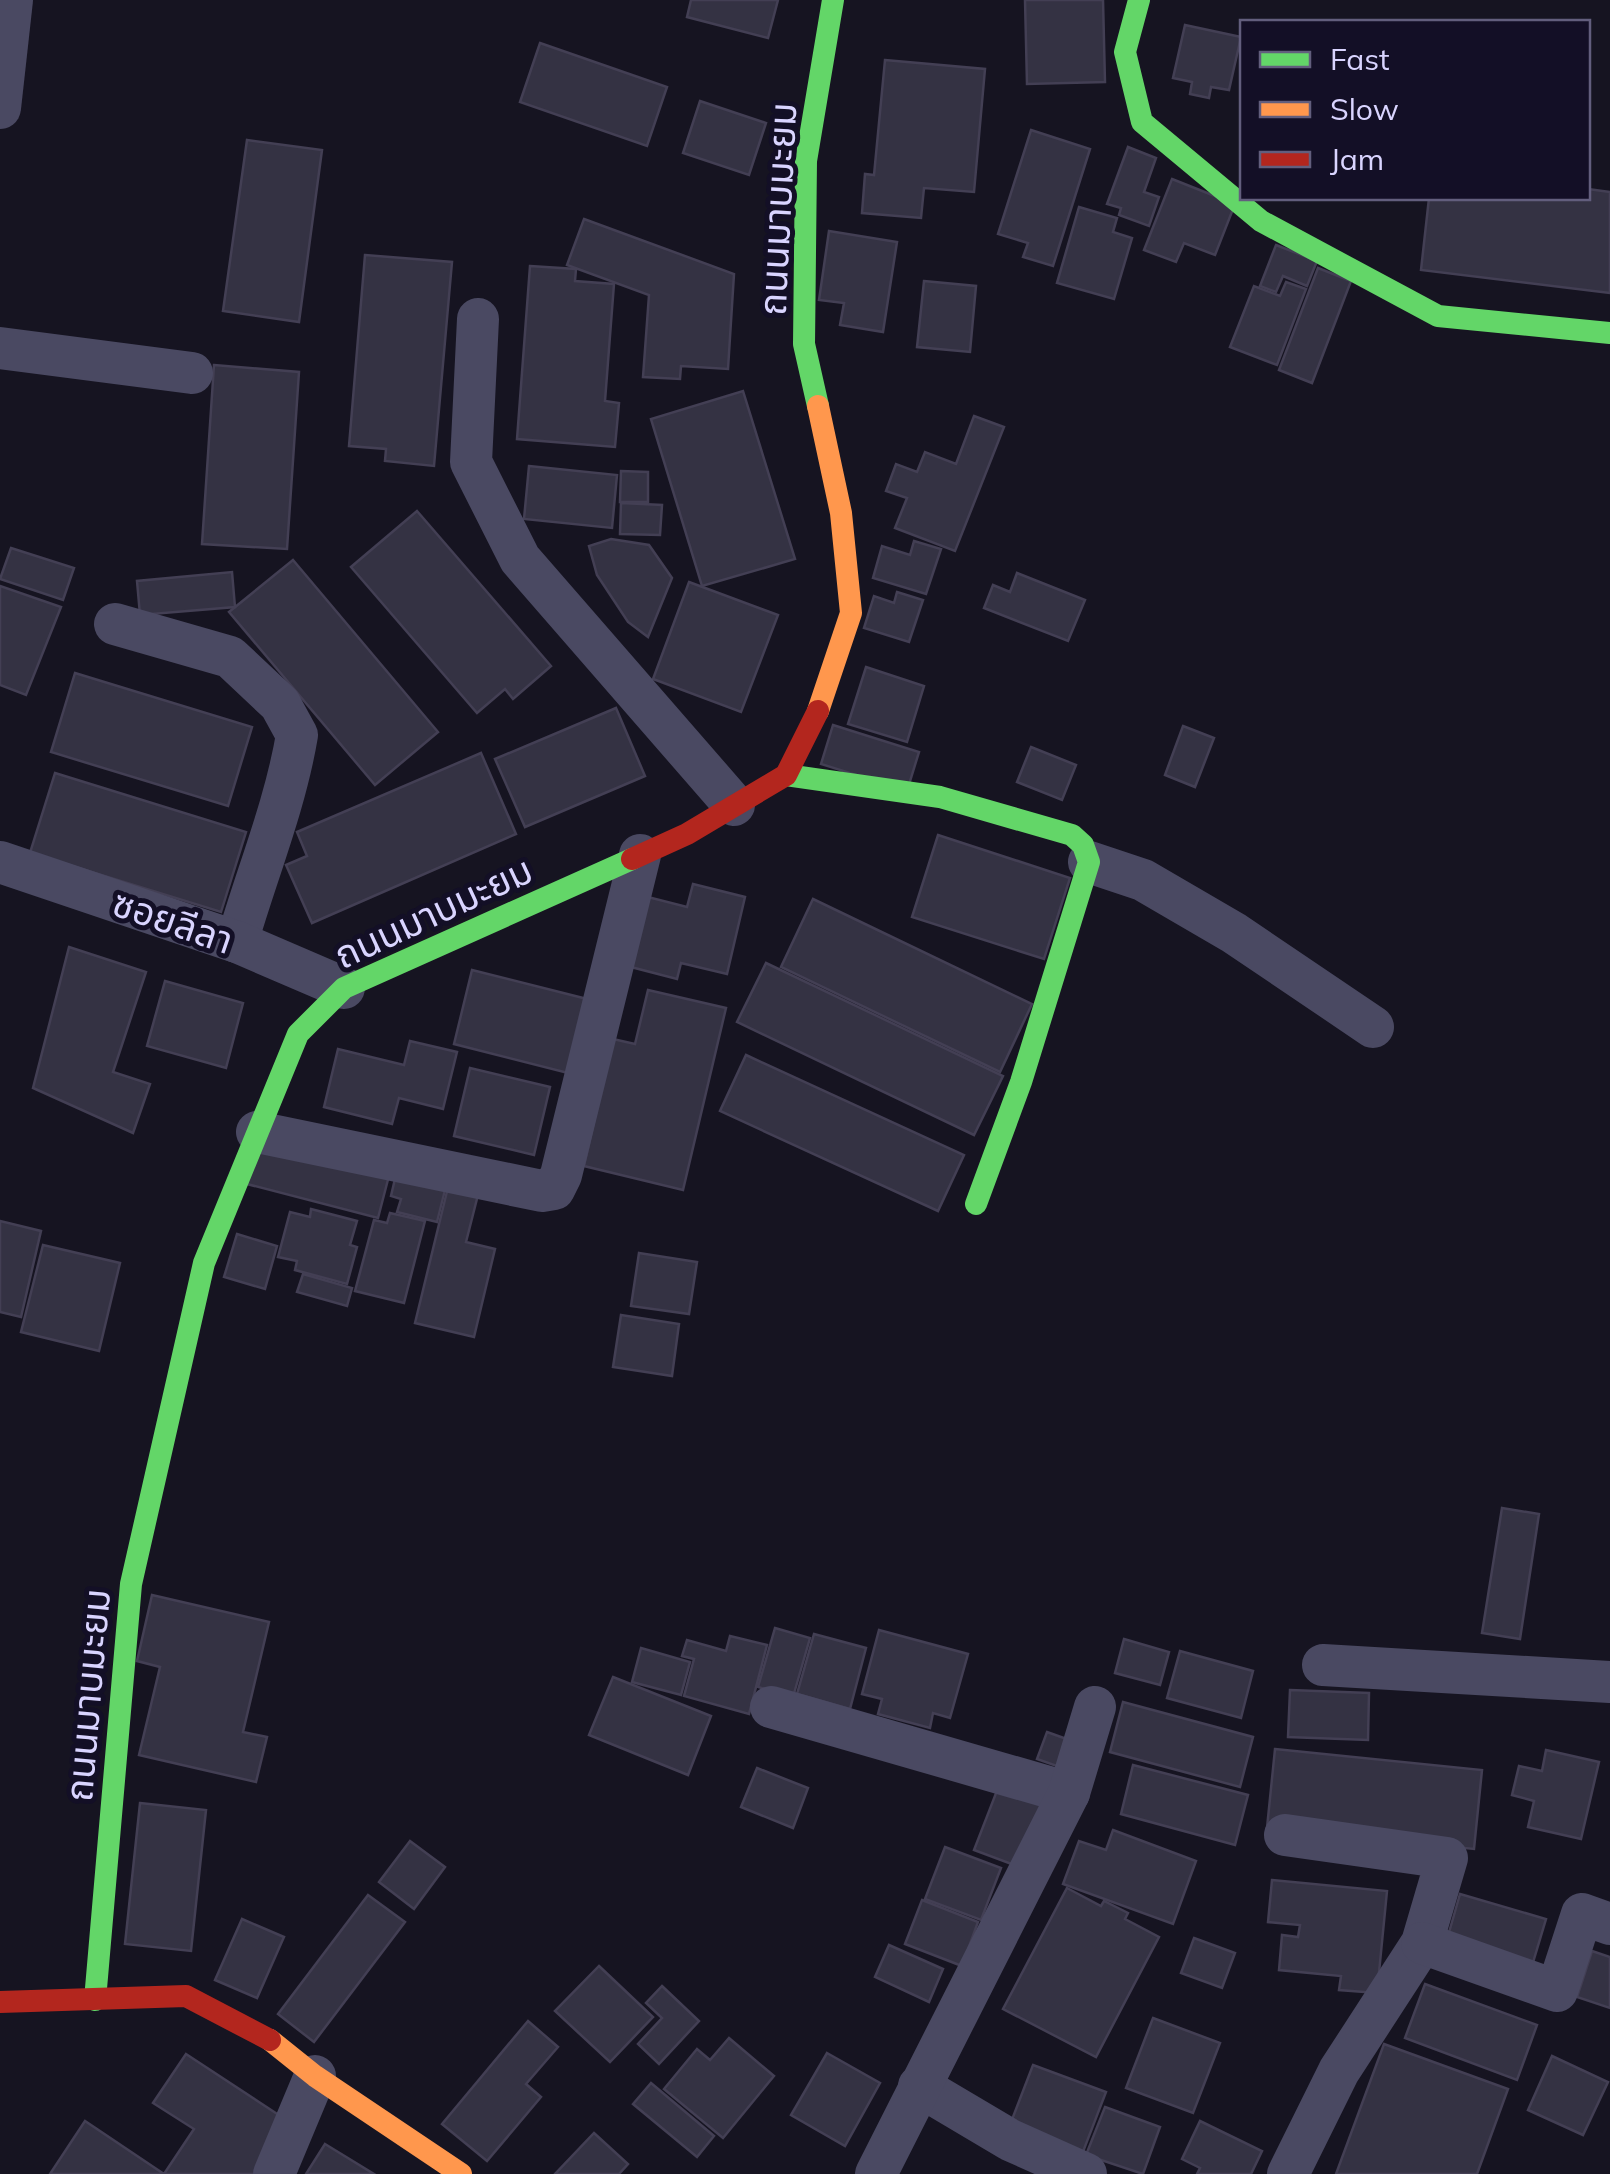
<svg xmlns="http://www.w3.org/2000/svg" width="1610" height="2174" viewBox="0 0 1610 2174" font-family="Mulish,'Noto Sans Thai',sans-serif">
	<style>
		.building { fill: #343243; stroke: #433f54; stroke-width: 2.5 }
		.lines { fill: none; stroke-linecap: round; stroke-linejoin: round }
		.street { stroke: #4a4962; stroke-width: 42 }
		.fast { stroke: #63d668; stroke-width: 22 }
		.slow { stroke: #ff974d; stroke-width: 22 }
		.jam { stroke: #b3261e; stroke-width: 22 }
		.labels { text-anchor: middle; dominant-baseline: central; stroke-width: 10; stroke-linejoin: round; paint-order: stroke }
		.street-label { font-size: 38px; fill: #d9d4ff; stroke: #130f26 }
	</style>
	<rect width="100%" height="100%" fill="#161421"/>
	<g class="building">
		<polygon points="691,0 778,0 768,38 687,17"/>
		<polygon points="1025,0 1103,0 1105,82 1027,84"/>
		<polygon points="1185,25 1241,37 1229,90 1211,87 1209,98 1190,94 1192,82 1173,78"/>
		<polygon points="540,43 667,87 647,146 520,102"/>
		<polygon points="885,60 985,69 974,192 924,188 921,218 862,213 865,174 874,175"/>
		<polygon points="700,101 766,123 749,175 683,153"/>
		<polygon points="1031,130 1090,149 1053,266 1023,257 1028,243 998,234"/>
		<polygon points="247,140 322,150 299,322 223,311"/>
		<polygon points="1128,147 1156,158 1144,192 1159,197 1149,226 1119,215 1121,208 1107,204"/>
		<polygon points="1172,179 1235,204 1215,255 1184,243 1176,262 1144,250"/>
		<polygon points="1588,189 1610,192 1610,293 1421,270 1429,198 1588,198"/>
		<polygon points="1079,207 1117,218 1113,232 1132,238 1114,299 1057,283"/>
		<polygon points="584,219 734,274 728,369 681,366 680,379 643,377 649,295 567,265"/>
		<polygon points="829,231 897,242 883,332 840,325 844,303 819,300"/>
		<polygon points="1276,245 1317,261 1307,286 1283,276 1276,292 1260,286"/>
		<polygon points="365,255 452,262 434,466 385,461 386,449 349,446"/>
		<polygon points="530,266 576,269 575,281 614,284 605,401 619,403 615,447 517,439"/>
		<polygon points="1318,268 1351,281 1312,383 1279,370"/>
		<polygon points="924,281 976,286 970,352 917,347"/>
		<polygon points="1286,282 1306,289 1277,365 1230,347 1254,286 1280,296"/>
		<polygon points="214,365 299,372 287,549 202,544"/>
		<polygon points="743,391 795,559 702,586 651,419"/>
		<polygon points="974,416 1004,427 955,551 895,528 907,498 886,491 896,464 917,472 925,452 956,464"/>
		<polygon points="529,466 617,475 612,528 524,519"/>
		<polygon points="621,471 648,472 648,502 620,502"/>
		<polygon points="621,503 662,505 660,535 620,534"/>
		<polygon points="417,511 551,666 513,699 505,689 477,713 351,567"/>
		<polygon points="611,539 649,545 672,578 648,637 628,622 597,575 589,546"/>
		<polygon points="914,541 941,549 926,594 873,578 882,546 910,555"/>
		<polygon points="11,548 74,568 63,600 0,579"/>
		<polygon points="293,560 438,732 375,785 229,612"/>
		<polygon points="232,572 235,607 140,615 137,581"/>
		<polygon points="1017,573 1085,600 1068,641 984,608 993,585 1010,592"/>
		<polygon points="689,582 778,615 741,712 653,679"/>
		<polygon points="0,586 61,607 26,695 0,685"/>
		<polygon points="897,592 923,600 909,642 864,628 874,596 894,603"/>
		<polygon points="866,667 924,686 907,742 848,724"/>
		<polygon points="75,673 252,727 228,806 51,752"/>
		<polygon points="616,708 645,776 525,827 495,759"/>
		<polygon points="833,725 919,752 907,791 821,764"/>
		<polygon points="1183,726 1214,738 1195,787 1165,775"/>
		<polygon points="1031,747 1076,765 1062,800 1017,782"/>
		<polygon points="481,753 516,834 312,923 286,865 307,856 297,832"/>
		<polygon points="55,773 246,832 221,912 30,853"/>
		<polygon points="938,835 1070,878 1044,959 912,917"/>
		<polygon points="693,884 745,897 727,974 681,963 677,979 631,967 648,897 687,907"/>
		<polygon points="813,899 1032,1004 1000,1072 781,967"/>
		<polygon points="69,947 146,972 113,1072 150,1084 133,1133 33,1088"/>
		<polygon points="766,963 1003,1076 974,1135 737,1022"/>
		<polygon points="472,970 587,999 568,1073 454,1044"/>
		<polygon points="165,981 243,1003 226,1068 147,1046"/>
		<polygon points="648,990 726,1008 683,1190 584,1166 613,1039 635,1044"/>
		<polygon points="410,1041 457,1052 443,1109 399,1098 392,1124 324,1107 338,1049 404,1065"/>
		<polygon points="746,1055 964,1155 938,1211 720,1111"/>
		<polygon points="470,1068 550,1087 534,1155 454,1136"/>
		<polygon points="260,1134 391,1168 378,1218 247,1184"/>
		<polygon points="398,1166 448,1178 437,1222 397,1212 401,1199 391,1196"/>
		<polygon points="450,1179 480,1187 466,1242 495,1249 474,1337 415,1323"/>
		<polygon points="311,1209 357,1221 350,1245 357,1247 347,1284 295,1270 297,1261 278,1257 290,1212 310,1217"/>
		<polygon points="390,1213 425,1221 404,1303 355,1291 374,1220 387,1223"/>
		<polygon points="0,1221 41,1231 21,1317 0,1312"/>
		<polygon points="237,1234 277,1246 265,1289 224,1277"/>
		<polygon points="43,1245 120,1263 99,1351 21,1332"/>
		<polygon points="639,1253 697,1262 689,1314 631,1306"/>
		<polygon points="303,1274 352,1288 347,1306 297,1292"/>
		<polygon points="621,1315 679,1324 672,1376 613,1367"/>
		<polygon points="1502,1508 1539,1514 1520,1639 1482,1633"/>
		<polygon points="152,1595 269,1622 243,1732 267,1737 256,1782 139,1755 160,1667 137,1661"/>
		<polygon points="775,1628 810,1638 793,1697 758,1687"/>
		<polygon points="879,1630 968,1654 950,1718 933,1713 930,1728 878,1714 882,1699 862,1694"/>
		<polygon points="814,1634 866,1648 850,1709 797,1694"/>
		<polygon points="730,1636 767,1645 749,1714 684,1696 694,1659 682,1656 687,1640 726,1651"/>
		<polygon points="1124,1639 1169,1652 1160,1685 1115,1673"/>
		<polygon points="641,1648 690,1662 681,1695 632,1682"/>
		<polygon points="1180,1651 1253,1671 1241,1718 1167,1698"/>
		<polygon points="613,1677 711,1716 688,1775 589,1735"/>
		<polygon points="1290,1690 1369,1693 1368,1740 1288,1737"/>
		<polygon points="1123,1702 1253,1737 1240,1787 1110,1752"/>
		<polygon points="1047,1732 1078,1743 1068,1770 1037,1759"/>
		<polygon points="1275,1749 1482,1770 1474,1849 1267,1828"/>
		<polygon points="1546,1750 1599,1762 1581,1839 1528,1827 1534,1801 1512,1795 1519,1766 1542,1771"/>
		<polygon points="1133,1765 1248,1795 1235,1845 1121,1814"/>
		<polygon points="757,1768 808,1788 793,1828 741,1807"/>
		<polygon points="998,1788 1049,1807 1025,1869 974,1850"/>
		<polygon points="140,1803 206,1810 191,1951 125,1944"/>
		<polygon points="1113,1830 1196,1861 1173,1924 1063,1884 1079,1841 1106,1850"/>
		<polygon points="410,1841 445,1867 414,1909 379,1882"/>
		<polygon points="945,1847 1001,1868 981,1920 925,1899"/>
		<polygon points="1272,1880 1387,1891 1377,1993 1339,1990 1341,1976 1279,1970 1282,1935 1298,1937 1300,1925 1268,1922"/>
		<polygon points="1067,1888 1101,1906 1104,1901 1128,1913 1125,1919 1159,1937 1096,2057 1003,2009"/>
		<polygon points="1460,1894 1546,1919 1531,1969 1448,1936"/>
		<polygon points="368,1895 405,1922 314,2042 278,2014"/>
		<polygon points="922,1900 978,1922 962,1966 905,1944"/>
		<polygon points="242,1919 284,1937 257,1998 215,1980"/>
		<polygon points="1194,1938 1235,1953 1222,1988 1181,1973"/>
		<polygon points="889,1945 943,1969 929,2002 875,1977"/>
		<polygon points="1592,1951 1610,1957 1610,2008 1577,1997"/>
		<polygon points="599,1966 653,2017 610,2062 555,2011"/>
		<polygon points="1425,1984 1537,2025 1517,2080 1405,2038"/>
		<polygon points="662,1986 699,2021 659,2064 638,2044 662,2018 646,2003"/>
		<polygon points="1153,2018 1220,2043 1193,2113 1126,2088"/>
		<polygon points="528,2021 558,2047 526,2084 541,2097 487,2161 442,2124"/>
		<polygon points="729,2038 774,2076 723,2138 664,2089 697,2049 710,2060"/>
		<polygon points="1384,2044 1508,2089 1477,2174 1336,2174"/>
		<polygon points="827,2053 880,2083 845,2146 791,2115"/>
		<polygon points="186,2054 291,2123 258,2174 50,2174 85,2121 164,2174 194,2129 153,2103"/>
		<polygon points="1552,2056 1608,2082 1583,2135 1528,2110"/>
		<polygon points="1033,2065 1106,2092 1081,2157 1008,2130"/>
		<polygon points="651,2083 714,2136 697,2157 633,2104"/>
		<polygon points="1105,2107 1160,2127 1143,2174 1086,2155"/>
		<polygon points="1200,2121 1262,2151 1251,2174 1197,2174 1200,2168 1182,2159"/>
		<polygon points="594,2133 628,2164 619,2174 555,2174"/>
		<polygon points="325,2144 374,2174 306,2174"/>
	</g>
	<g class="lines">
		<g class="street">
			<polyline points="0,108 12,0"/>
			<polyline points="478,319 471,462 520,559 734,805"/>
			<polyline points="0,348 192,373"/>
			<path d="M115 624 230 657 280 704 297 735C285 806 257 873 237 942"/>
			<polyline points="0,862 237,942 344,988"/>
			<polyline points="1089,862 1143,880 1234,933 1373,1027"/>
			<polyline points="257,1132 542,1191 554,1189 561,1175 640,855"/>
			<polyline points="1323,1665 1610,1682"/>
			<polyline points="771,1707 1069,1793"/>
			<polyline points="1285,1835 1447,1858 1422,1943 1339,2071 1288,2174"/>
			<polyline points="1422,1943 1557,1991 1582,1914 1610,1924"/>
			<polyline points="919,2086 1010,2140 1086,2174"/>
			<polyline points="274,2174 315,2076"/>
			<polyline points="876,2174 1069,1793 1095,1707"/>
		</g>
		<g class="fast">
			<polyline points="1139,0 1125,52 1142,122 1261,221 1438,316 1610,333"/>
			<polyline points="818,406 804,344 806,161 833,0"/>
			<polyline points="786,775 940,797 1072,835 1083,845 1089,862 1021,1082 976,1204"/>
			<polyline points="95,2000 131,1584 204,1263 298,1034 344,988 632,859"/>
		</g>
		<g class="slow">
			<polyline points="818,406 841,513 851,613 818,711"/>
			<polyline points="270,2040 315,2076 461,2174"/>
		</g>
		<g class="jam">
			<polyline points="632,859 687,834 786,775 818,711"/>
			<polyline points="0,2002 186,1996 270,2040"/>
		</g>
	</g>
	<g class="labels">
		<g class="street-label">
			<text transform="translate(777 209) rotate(-87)">ถนนมาบมะยม</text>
			<text transform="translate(433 912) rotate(-25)">ถนนมาบมะยม</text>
			<text transform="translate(173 921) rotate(19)">ซอยลีลา</text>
			<text transform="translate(87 1695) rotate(-85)">ถนนมาบมะยม</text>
		</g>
	</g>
	<rect x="1240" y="20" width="350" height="180" fill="#130f26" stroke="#625e7d" stroke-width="2.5"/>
	<rect x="1260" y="52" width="50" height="15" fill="#63d668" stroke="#625e7d" stroke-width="2.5"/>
	<text x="1330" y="70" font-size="30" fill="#d9d4ff">Fast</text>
	<rect x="1260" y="102" width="50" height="15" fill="#ff974d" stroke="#625e7d" stroke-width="2.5"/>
	<text x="1330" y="120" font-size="30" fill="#d9d4ff">Slow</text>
	<rect x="1260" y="152" width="50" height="15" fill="#b3261e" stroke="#625e7d" stroke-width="2.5"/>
	<text x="1330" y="170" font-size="30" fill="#d9d4ff">Jam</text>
</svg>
